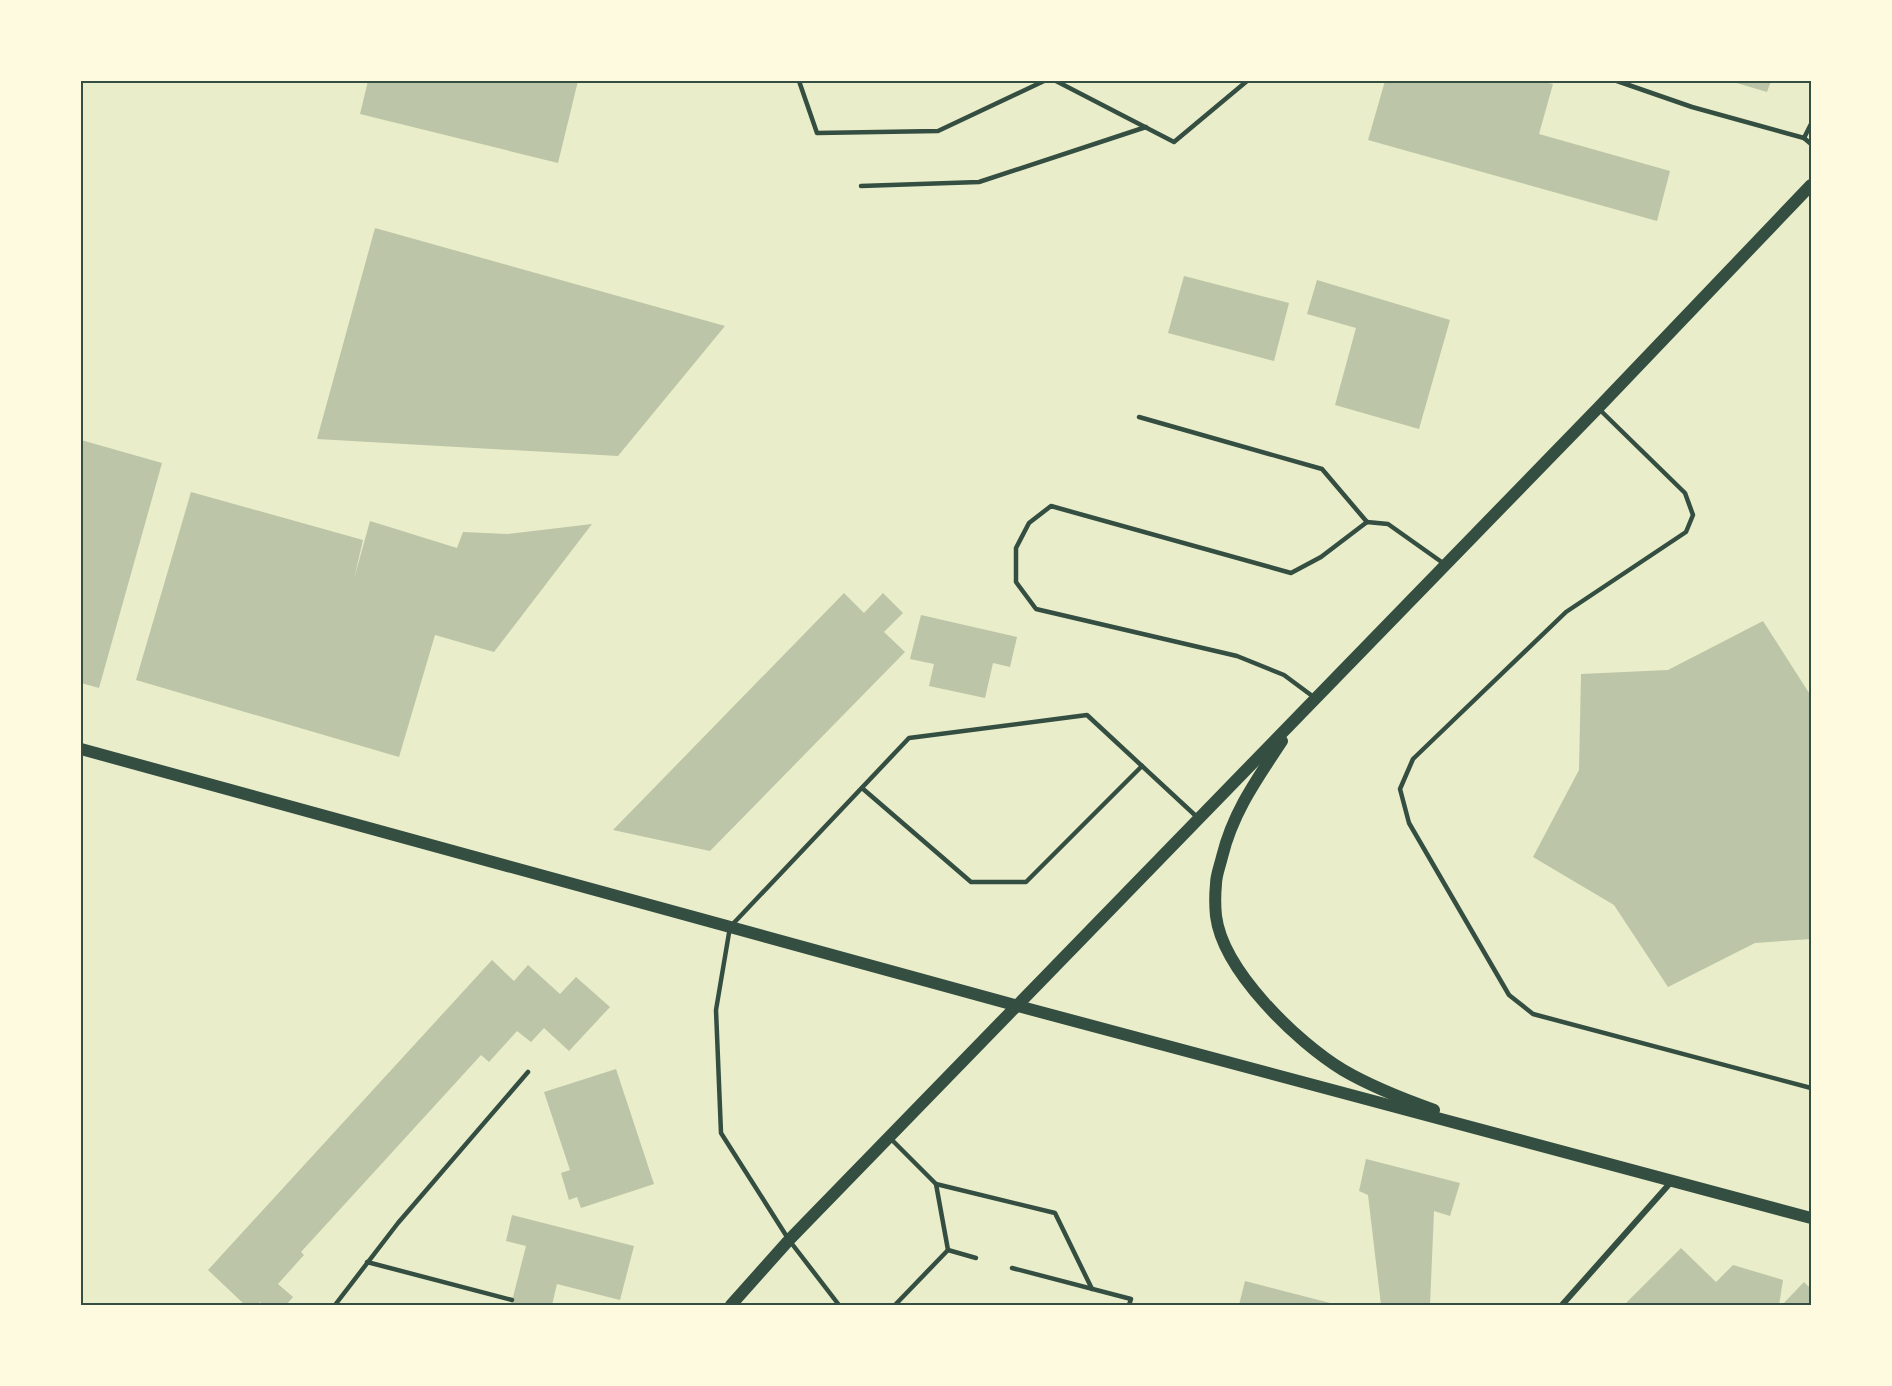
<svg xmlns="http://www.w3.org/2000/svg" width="1892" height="1386" viewBox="0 0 1892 1386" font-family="'Golos Text',sans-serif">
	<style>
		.building { fill: #bcc5a7 }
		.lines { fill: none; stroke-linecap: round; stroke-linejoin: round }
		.service { stroke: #344e41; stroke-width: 4.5 }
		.minor { stroke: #344e41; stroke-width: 6 }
		.secondary { stroke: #344e41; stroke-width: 12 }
		.neatline { fill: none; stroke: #344e41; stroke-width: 2 }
	</style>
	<rect width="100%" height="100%" fill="#e9edc9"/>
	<g class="building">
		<polygon points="368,81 578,81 558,163 360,114"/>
		<polygon points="1385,81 1541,81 1553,84 1539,134 1670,171 1657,221 1368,140"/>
		<polygon points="1730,81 1771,81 1767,92"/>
		<polygon points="375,228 725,326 618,456 317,439"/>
		<polygon points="1184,276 1289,303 1274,361 1168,333"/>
		<polygon points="1317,280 1450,320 1419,429 1335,405 1356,328 1307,314"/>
		<polygon points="81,440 162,463 99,688 81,683"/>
		<polygon points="191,492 363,540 354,579 370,521 457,548 463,532 507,534 592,524 494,652 435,635 399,757 136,680"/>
		<polygon points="844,593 864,613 883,593 903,613 884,632 905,652 710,851 613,830"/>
		<polygon points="921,615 1017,637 1010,667 993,663 985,698 929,686 934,664 910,659"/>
		<polygon points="1763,621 1811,696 1811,939 1755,943 1668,987 1614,905 1533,857 1579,770 1581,674 1668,670"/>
		<polygon points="492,960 514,981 528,965 560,994 576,977 610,1007 569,1051 544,1028 531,1042 517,1031 489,1062 481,1055 301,1252 304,1255 278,1284 293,1297 286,1305 263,1305 260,1302 257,1305 245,1305 208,1270"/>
		<polygon points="616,1069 654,1184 581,1208 577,1197 569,1200 561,1173 570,1170 544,1092"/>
		<polygon points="1366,1159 1460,1183 1450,1216 1434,1211 1430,1305 1381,1305 1368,1195 1359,1191"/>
		<polygon points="512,1215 634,1246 620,1300 557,1284 552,1305 511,1305 526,1246 506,1241"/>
		<polygon points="1681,1248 1716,1282 1733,1265 1783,1280 1779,1305 1624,1305"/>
		<polygon points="1245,1281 1334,1304 1334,1305 1239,1305"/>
		<polygon points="1804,1282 1811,1289 1811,1305 1782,1305"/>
	</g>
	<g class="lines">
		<g class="service">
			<polyline points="799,81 817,133 938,131 1044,81"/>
			<polyline points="1056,81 1174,142 1247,81"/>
			<polyline points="1617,81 1692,107 1804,138"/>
			<polyline points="1811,124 1804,138 1811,144"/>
			<polyline points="861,186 979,182 1146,127"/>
			<polyline points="1598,408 1685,493 1693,515 1686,532 1566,612 1413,759 1400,789 1409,823 1509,995 1533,1014 1811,1088"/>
			<polyline points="1139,417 1322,469 1367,522"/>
			<polyline points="1315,698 1284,675 1237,656 1036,609 1016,582 1016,548 1029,523 1051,506 1291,573 1321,557 1367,522 1388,524 1443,563"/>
			<polyline points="862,788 971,882 1026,882 1142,766"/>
			<polyline points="889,1137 936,1184 948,1250 976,1258"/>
			<polyline points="936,1184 1055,1213 1092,1289"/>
			<polyline points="367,1262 512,1300"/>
			<polyline points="1012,1268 1131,1299 1129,1305"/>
			<polyline points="335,1305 398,1223 528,1072"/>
			<polyline points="839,1305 789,1240 721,1133 716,1010 730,927 909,738 1087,715 1197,817"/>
			<polyline points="895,1305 948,1250"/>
		</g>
		<polyline class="minor" points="1562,1305 1672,1181"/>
		<g class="secondary">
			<path d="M1282 741C1257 779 1233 812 1222 857 1220 866 1216 875 1216 884 1215 894 1215 906 1216 916 1223 971 1297 1042 1343 1070 1372 1087 1403 1099 1434 1110"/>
			<polyline points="81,749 1018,1006 1811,1218"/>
			<polyline points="731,1305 789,1240 1598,408 1811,185"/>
		</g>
	</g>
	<rect width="1892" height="1386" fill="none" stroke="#fefae0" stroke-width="165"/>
	<rect x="82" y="82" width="1728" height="1222" class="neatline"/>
</svg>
